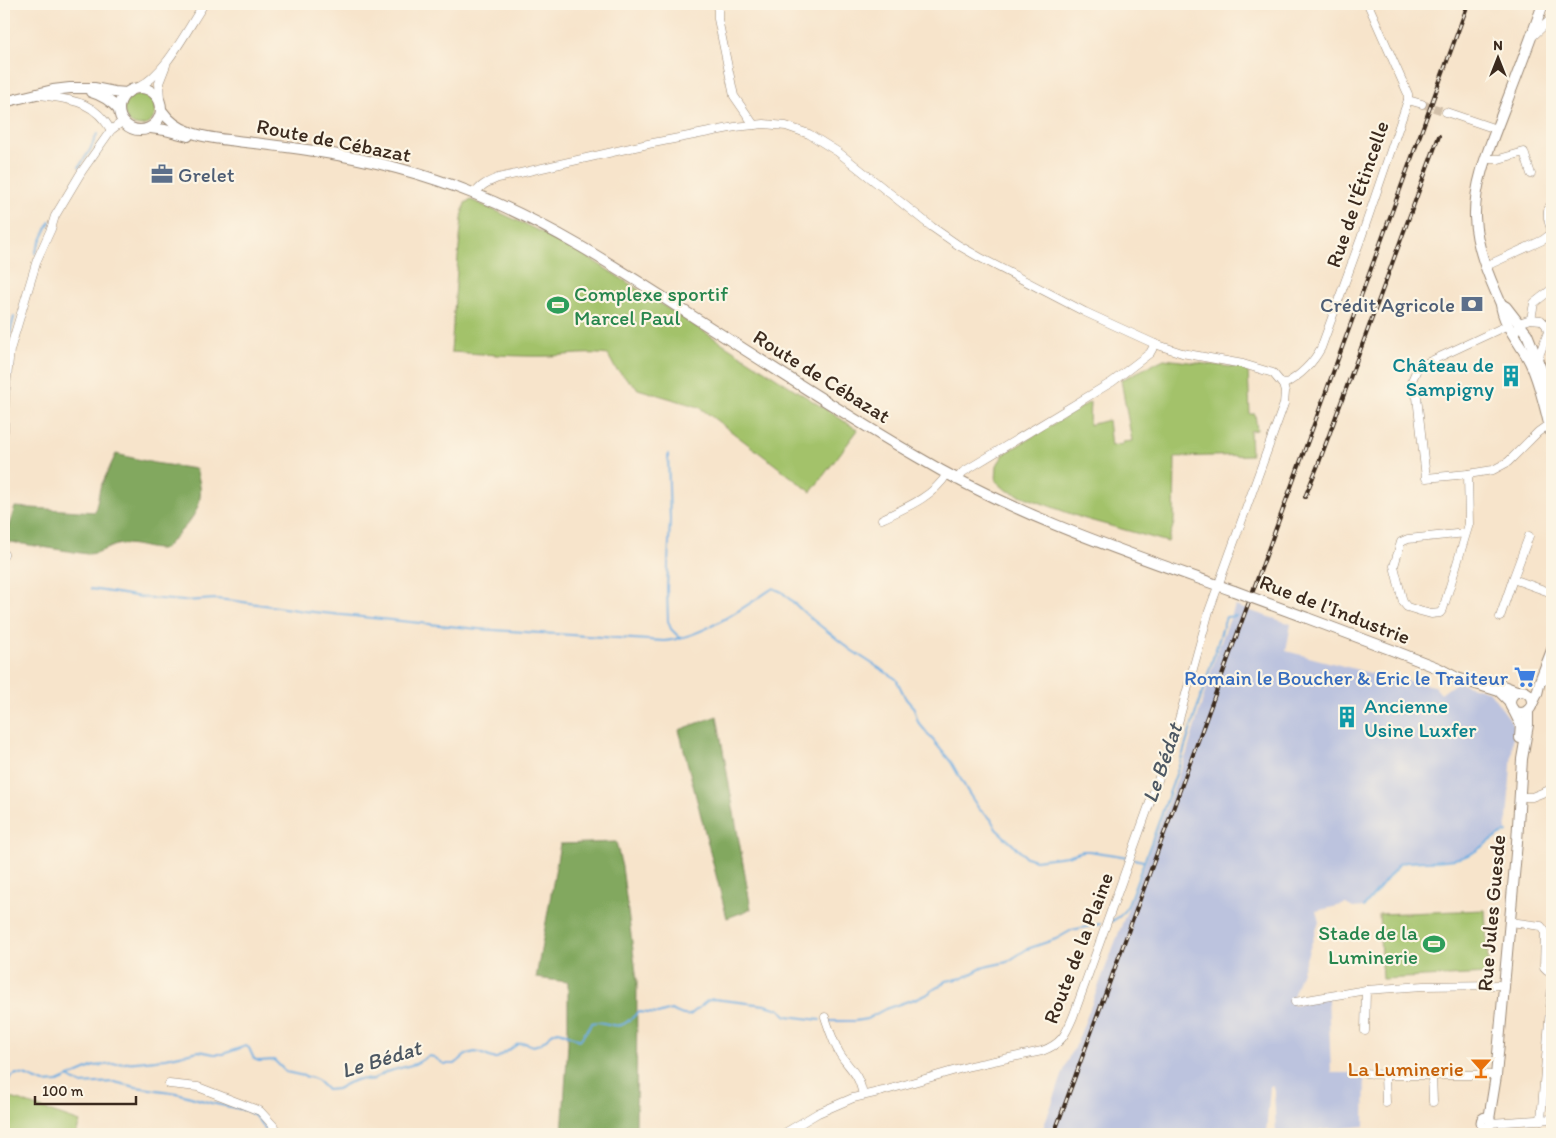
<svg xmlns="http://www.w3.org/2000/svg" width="1556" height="1138" viewBox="0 0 1556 1138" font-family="Itim,sans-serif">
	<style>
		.industrial { fill: #bcc3de }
		.green { fill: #a3c26a; stroke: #6f7644 }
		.forest { fill: #82a85e; stroke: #5e693e }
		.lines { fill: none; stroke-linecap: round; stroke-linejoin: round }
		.stream { stroke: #6faee2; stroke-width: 2 }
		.minor-tunnel { stroke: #d1bfa8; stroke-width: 8; stroke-dasharray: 8 4; stroke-linecap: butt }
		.minor-casing { stroke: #998774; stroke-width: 9 }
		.major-casing { stroke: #998774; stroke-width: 12 }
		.minor { stroke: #fff; stroke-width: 8 }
		.major { stroke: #fff; stroke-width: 10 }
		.rail-casing { stroke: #3b2a1e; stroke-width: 4 }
		.rail { stroke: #fcf5e5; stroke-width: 2; stroke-dasharray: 5.5; stroke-linecap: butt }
		.major-bridge-casing { stroke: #998774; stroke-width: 12; stroke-linecap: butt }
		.major-bridge { stroke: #fff; stroke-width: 10 }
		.labels { text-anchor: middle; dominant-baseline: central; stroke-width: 4.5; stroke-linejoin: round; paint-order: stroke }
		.street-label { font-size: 21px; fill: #3b2a1e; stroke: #fcf5e5 }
		.service-label { font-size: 21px; fill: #4e5e75; stroke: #fcf5e5; text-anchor: start }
		.leisure-label { font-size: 21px; fill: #27864d; stroke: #fcf5e5; text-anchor: start }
		.culture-label { font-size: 21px; fill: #0d838f; stroke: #fcf5e5; text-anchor: end }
		.shop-label { font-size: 21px; fill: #366cbe; stroke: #fcf5e5; text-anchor: end }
		.food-label { font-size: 21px; fill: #c56008; stroke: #fcf5e5; text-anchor: end }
		.water-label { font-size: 22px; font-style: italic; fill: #4d5863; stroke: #fcf5e5 }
	</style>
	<rect width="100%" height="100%" fill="#fcf5e5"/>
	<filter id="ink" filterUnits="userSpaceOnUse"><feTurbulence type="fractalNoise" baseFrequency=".02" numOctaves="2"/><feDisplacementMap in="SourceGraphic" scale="10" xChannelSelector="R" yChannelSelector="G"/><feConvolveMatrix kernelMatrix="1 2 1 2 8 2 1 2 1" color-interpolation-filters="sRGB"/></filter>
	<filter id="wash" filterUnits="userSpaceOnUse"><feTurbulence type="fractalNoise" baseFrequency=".0096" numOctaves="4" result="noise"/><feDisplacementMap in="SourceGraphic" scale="20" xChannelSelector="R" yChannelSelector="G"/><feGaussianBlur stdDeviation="1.12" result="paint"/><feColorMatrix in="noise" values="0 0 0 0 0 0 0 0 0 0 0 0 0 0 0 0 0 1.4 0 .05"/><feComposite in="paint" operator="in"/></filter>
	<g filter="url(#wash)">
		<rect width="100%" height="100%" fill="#f7e4cb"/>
		<polygon class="industrial" points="1235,606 1291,624 1286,651 1370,673 1434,686 1441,694 1457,682 1490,692 1514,725 1506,833 1496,836 1477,851 1460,858 1440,861 1400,863 1364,907 1353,908 1346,904 1316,911 1319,922 1292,999 1293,1005 1328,995 1331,1073 1365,1073 1364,1126 1276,1134 1274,1087 1270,1086 1266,1134 1041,1134 1070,1054 1075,1048 1187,753 1217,652"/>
		<g class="green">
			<circle cx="140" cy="110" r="16"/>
			<path d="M471 200C511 217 549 235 586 256L858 430 811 492 699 407 638 389 615 368 608 355C589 352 569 355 550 356 517 357 484 354 451 352L458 257 463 210 465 203Z"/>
			<polygon points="1164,359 1248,369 1250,414 1255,414 1257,430 1250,431 1251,455 1175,457 1174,523 1168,542 1082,518 1006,490 996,481 997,465 1004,454 1090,402 1089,425 1108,420 1111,446 1123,444 1123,442 1132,441 1121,380"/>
			<polygon points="1485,910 1489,974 1382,979 1379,914"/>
			<polygon points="9,1097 80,1122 76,1134 4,1134 4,1103"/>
		</g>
		<g class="forest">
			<path d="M116 454 154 463 196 469C210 510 188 522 164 549 150 550 138 544 124 544 110 544 102 554 87 554L4 541 15 507 95 512 100 488Z"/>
			<polygon points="717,716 751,909 727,918 679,730"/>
			<polygon points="616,842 622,867 637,980 636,1134 562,1134 568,1044 568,982 536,978 560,844"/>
		</g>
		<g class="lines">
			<g class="stream">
				<polyline points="79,167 90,150 97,134"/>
				<polyline points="35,253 50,221"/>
				<polyline points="4,357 14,317"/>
				<polyline points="668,454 670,520 667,588 668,621 671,629 681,639"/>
				<path d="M91 589 148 598 184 601 216 599 236 601 304 611 478 629 664 641C702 637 742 609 773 588L782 592 808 616 851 650 896 679 906 699 914 708 918 722 951 762 968 792 979 809 991 819 996 829 1026 857 1035 860 1067 856 1083 851H1089L1128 857"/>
				<polyline points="1134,859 1143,861"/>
				<path d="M1364 907 1400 863C1420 859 1440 863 1459 858 1478 854 1489 838 1507 832"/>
				<polyline points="1111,922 1120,916 1127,907 1153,838 1179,766 1226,617 1236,616"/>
				<polyline points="828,1021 855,1021 867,1019 885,1009 926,995 946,981 963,978 984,967 1007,962 1027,949 1056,939 1072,930 1100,924"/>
				<polyline points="70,1078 80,1084 114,1082 136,1087 177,1093 211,1103 245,1110 254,1115 270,1134"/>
				<path d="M4 1086 10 1078 16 1074 24 1075 44 1083 58 1082 94 1066 156 1060 199 1051 214 1054H223L246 1046 249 1048 254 1059 259 1061 274 1060 286 1072 313 1078 318 1081 327 1090 337 1089 348 1083 359 1079 372 1080 386 1072 415 1064 429 1056 434 1057 444 1064H455L467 1054 475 1052 480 1053 492 1058H497L518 1044 525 1043 533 1046 540 1044 552 1034 558 1031 564 1033 580 1040 592 1023C602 1019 611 1028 621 1025 628 1023 633 1016 639 1012L658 1014 671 1010C678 1012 681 1017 690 1015L707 1001 713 999 765 1005 779 1009 787 1016 820 1020"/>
			</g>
		</g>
	</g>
	<g filter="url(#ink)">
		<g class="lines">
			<polyline class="minor-tunnel" points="1422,104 1446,112"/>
			<g class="minor-casing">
				<g id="minor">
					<polyline points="718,4 718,19 734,96 754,125"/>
					<polyline points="1544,4 1552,8"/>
					<polyline points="1533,36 1552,18"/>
					<path d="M137 88C166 74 186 31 204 4"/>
					<path d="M40 95C72 100 93 100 111 130"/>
					<polyline points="160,100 159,83 166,65"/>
					<polyline points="1408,100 1422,104"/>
					<polyline points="1446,112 1496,129"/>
					<polyline points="1487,159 1499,159 1524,152 1531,174"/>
					<path d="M475 194C480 185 488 182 498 178L648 144 735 127 764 124 786 126 809 134 838 152 932 227 958 245 979 257 1085 312 1155 344 1182 353 1243 364 1273 373 1283 385 1285 392 1284 404 1209 611 1176 730 1073 1017C1065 1036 1061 1044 1042 1051L970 1066 883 1091 853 1098 818 1113 783 1134"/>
					<path d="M1552 204C1544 211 1549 223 1552 232"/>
					<polyline points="1486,266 1543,240 1552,233"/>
					<polyline points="1531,319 1534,303 1552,289"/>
					<polyline points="1508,325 1418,367 1410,385 1417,397 1426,478 1468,474 1493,470 1508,462 1538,432 1552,422"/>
					<polyline points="1514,335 1519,323 1531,319 1541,320 1546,325 1548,332"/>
					<polyline points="1537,361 1548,332 1552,326"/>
					<path d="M1283 385C1300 376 1312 365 1321 348L1361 238 1408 100V94L1368 4"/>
					<polyline points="4,431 5,396 10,350 37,260 51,229 55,216 82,171 111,130 122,122"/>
					<polyline points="956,480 963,472 1112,382 1150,353 1155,344"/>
					<path d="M882 519C905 508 933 497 947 474"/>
					<polyline points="1466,533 1408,539 1401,542 1394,566 1403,602 1407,607 1420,611 1431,614 1440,613 1443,609 1469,524 1468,474"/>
					<polyline points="1529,536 1513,579 1552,593"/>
					<polyline points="4,554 4,555"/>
					<polyline points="1500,617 1513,579"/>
					<polyline points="1540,681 1552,680"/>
					<polyline points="1519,797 1532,797 1552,789"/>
					<polyline points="1510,922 1541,926 1545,931 1544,968 1547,971 1552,973"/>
					<polyline points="1295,1002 1366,990 1423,986 1498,985"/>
					<path d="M825 1017C829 1029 833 1042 840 1054 852 1072 858 1072 863 1095"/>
					<polyline points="1365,1031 1366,990"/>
					<polyline points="1365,1073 1385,1075 1491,1075"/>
					<polyline points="1385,1075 1386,1103"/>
					<polyline points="1432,1075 1433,1102"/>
					<polyline points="169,1084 198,1087 260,1111 281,1134"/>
					<polyline points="1541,1120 1552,984"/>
					<polyline points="1490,1123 1552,1119"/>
				</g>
			</g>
			<g class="major-casing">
				<g id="major">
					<path d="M1543 4C1530 41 1516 78 1502 114 1490 146 1474 182 1475 217 1476 247 1489 277 1501 304 1503 325 1521 344 1530 362 1541 385 1546 412 1552 436"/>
					<circle cx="140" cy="109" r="21"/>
					<path d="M91 92C102 95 111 101 119 110"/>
					<polyline points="4,102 53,90 70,88 94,88 114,92 127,93"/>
					<path d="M162 111C169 121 178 128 190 132 204 138 221 139 237 141 262 144 288 147 314 151 368 159 423 173 475 194 547 223 613 265 678 307 757 357 835 409 916 456 1016 516 1125 552 1234 591"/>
					<polyline points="151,128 165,130 188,136"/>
					<polyline points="1501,304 1506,307 1527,334 1545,379 1552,410"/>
					<polyline points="1307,618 1392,650 1438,668 1457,678 1499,691 1510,702"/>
					<polyline points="1492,682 1519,692"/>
					<circle cx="1521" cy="702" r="11"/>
					<polyline points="1532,704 1537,694 1540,681 1552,650"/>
					<polyline points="1514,711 1521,725 1520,738"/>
					<circle cx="1486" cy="1122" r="4.5"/>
					<polyline points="1489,1119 1496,1076 1517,842 1522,759 1528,725 1528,710"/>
				</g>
			</g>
			<use href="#minor" class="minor"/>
			<use href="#major" class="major"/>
			<g class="rail-casing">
				<g id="rail">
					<polyline points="1305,497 1318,465 1439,136"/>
					<polyline points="1054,1134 1468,4"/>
				</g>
			</g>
			<use href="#rail" class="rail"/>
			<g class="major-bridge-casing">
				<polyline id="major-bridge" points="1234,591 1307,618"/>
			</g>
			<use href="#major-bridge" class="major-bridge"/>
		</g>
	</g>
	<defs>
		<g id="office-bare" transform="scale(1.725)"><path d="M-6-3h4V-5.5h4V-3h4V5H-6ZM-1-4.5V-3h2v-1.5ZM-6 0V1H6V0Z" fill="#5c6f8a" stroke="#fcf5e5" stroke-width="2.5" paint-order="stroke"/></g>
		<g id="bank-bare" transform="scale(1.725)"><path d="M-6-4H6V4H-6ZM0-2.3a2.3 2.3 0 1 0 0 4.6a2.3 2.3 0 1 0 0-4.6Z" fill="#5c6f8a" stroke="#fcf5e5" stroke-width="2.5" paint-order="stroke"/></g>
		<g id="stadium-bare" transform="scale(1.725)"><path d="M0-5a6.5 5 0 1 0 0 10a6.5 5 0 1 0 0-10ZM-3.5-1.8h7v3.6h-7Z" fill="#2e9e5b" stroke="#fcf5e5" stroke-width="2.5" paint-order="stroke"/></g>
		<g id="building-bare" transform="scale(1.725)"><path d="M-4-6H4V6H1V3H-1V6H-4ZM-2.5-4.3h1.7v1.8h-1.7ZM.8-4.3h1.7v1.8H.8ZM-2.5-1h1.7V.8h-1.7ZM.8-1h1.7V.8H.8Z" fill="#0f9aa8" stroke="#fcf5e5" stroke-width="2.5" paint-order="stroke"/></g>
		<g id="supermarket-bare" transform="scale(1.725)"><path d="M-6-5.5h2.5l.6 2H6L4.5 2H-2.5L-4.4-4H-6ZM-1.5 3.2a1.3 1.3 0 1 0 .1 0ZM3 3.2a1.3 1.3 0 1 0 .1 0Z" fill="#3f7fe0" stroke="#fcf5e5" stroke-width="2.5" paint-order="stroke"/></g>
		<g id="bar-bare" transform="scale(1.725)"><path d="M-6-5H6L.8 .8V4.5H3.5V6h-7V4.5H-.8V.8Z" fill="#e8710a" stroke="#fcf5e5" stroke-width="2.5" paint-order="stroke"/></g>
	</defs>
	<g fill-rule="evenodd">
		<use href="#office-bare" x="162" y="174"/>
		<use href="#bank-bare" x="1472" y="304"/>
		<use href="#stadium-bare" x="558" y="305"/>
		<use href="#building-bare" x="1511" y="376"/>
		<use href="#supermarket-bare" x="1525" y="677"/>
		<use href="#building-bare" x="1347" y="717"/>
		<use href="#stadium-bare" x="1434" y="944"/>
		<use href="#bar-bare" x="1481" y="1068"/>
	</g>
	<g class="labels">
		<g class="street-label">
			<text transform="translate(334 140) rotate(11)">Route de Cébazat</text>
			<text transform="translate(1357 194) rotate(-71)">Rue de l'Étincelle</text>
			<text transform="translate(822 376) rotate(32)">Route de Cébazat</text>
			<text transform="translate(1335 609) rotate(21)">Rue de l'Industrie</text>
			<text transform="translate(1491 913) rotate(-85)">Rue Jules Guesde</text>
			<text transform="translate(1078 948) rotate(-69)">Route de la Plaine</text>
		</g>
		<g class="service-label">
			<text x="178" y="174">Grelet</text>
			<text x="1455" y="304" text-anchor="end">Crédit Agricole</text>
		</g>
		<g class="leisure-label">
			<text x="574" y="293">Complexe sportif<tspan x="574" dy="24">Marcel Paul</tspan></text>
			<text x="1418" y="932" text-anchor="end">Stade de la<tspan x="1418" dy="24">Luminerie</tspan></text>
		</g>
		<g class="culture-label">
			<text x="1494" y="364">Château de<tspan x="1494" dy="24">Sampigny</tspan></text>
			<text x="1364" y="705" text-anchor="start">Ancienne<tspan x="1364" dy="24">Usine Luxfer</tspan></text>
		</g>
		<g class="shop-label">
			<text x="1508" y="677">Romain le Boucher &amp; Eric le Traiteur</text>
		</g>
		<g class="food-label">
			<text x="1464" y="1068">La Luminerie</text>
		</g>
		<g class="water-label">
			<text transform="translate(1162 763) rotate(-71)">Le Bédat</text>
			<text transform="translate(381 1059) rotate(-17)">Le Bédat</text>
		</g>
	</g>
	<rect width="1556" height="1138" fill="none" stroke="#fcf5e5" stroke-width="20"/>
	<g transform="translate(1498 58)" stroke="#fcf5e5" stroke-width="4" paint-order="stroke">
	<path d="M0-4L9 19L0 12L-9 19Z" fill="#3b2a1e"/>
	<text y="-8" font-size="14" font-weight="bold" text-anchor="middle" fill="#3b2a1e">N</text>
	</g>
	<path d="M35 1096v8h101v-8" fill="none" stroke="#3b2a1e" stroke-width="2.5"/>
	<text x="42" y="1096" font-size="15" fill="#3b2a1e" stroke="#fcf5e5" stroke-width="4" paint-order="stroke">100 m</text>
</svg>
